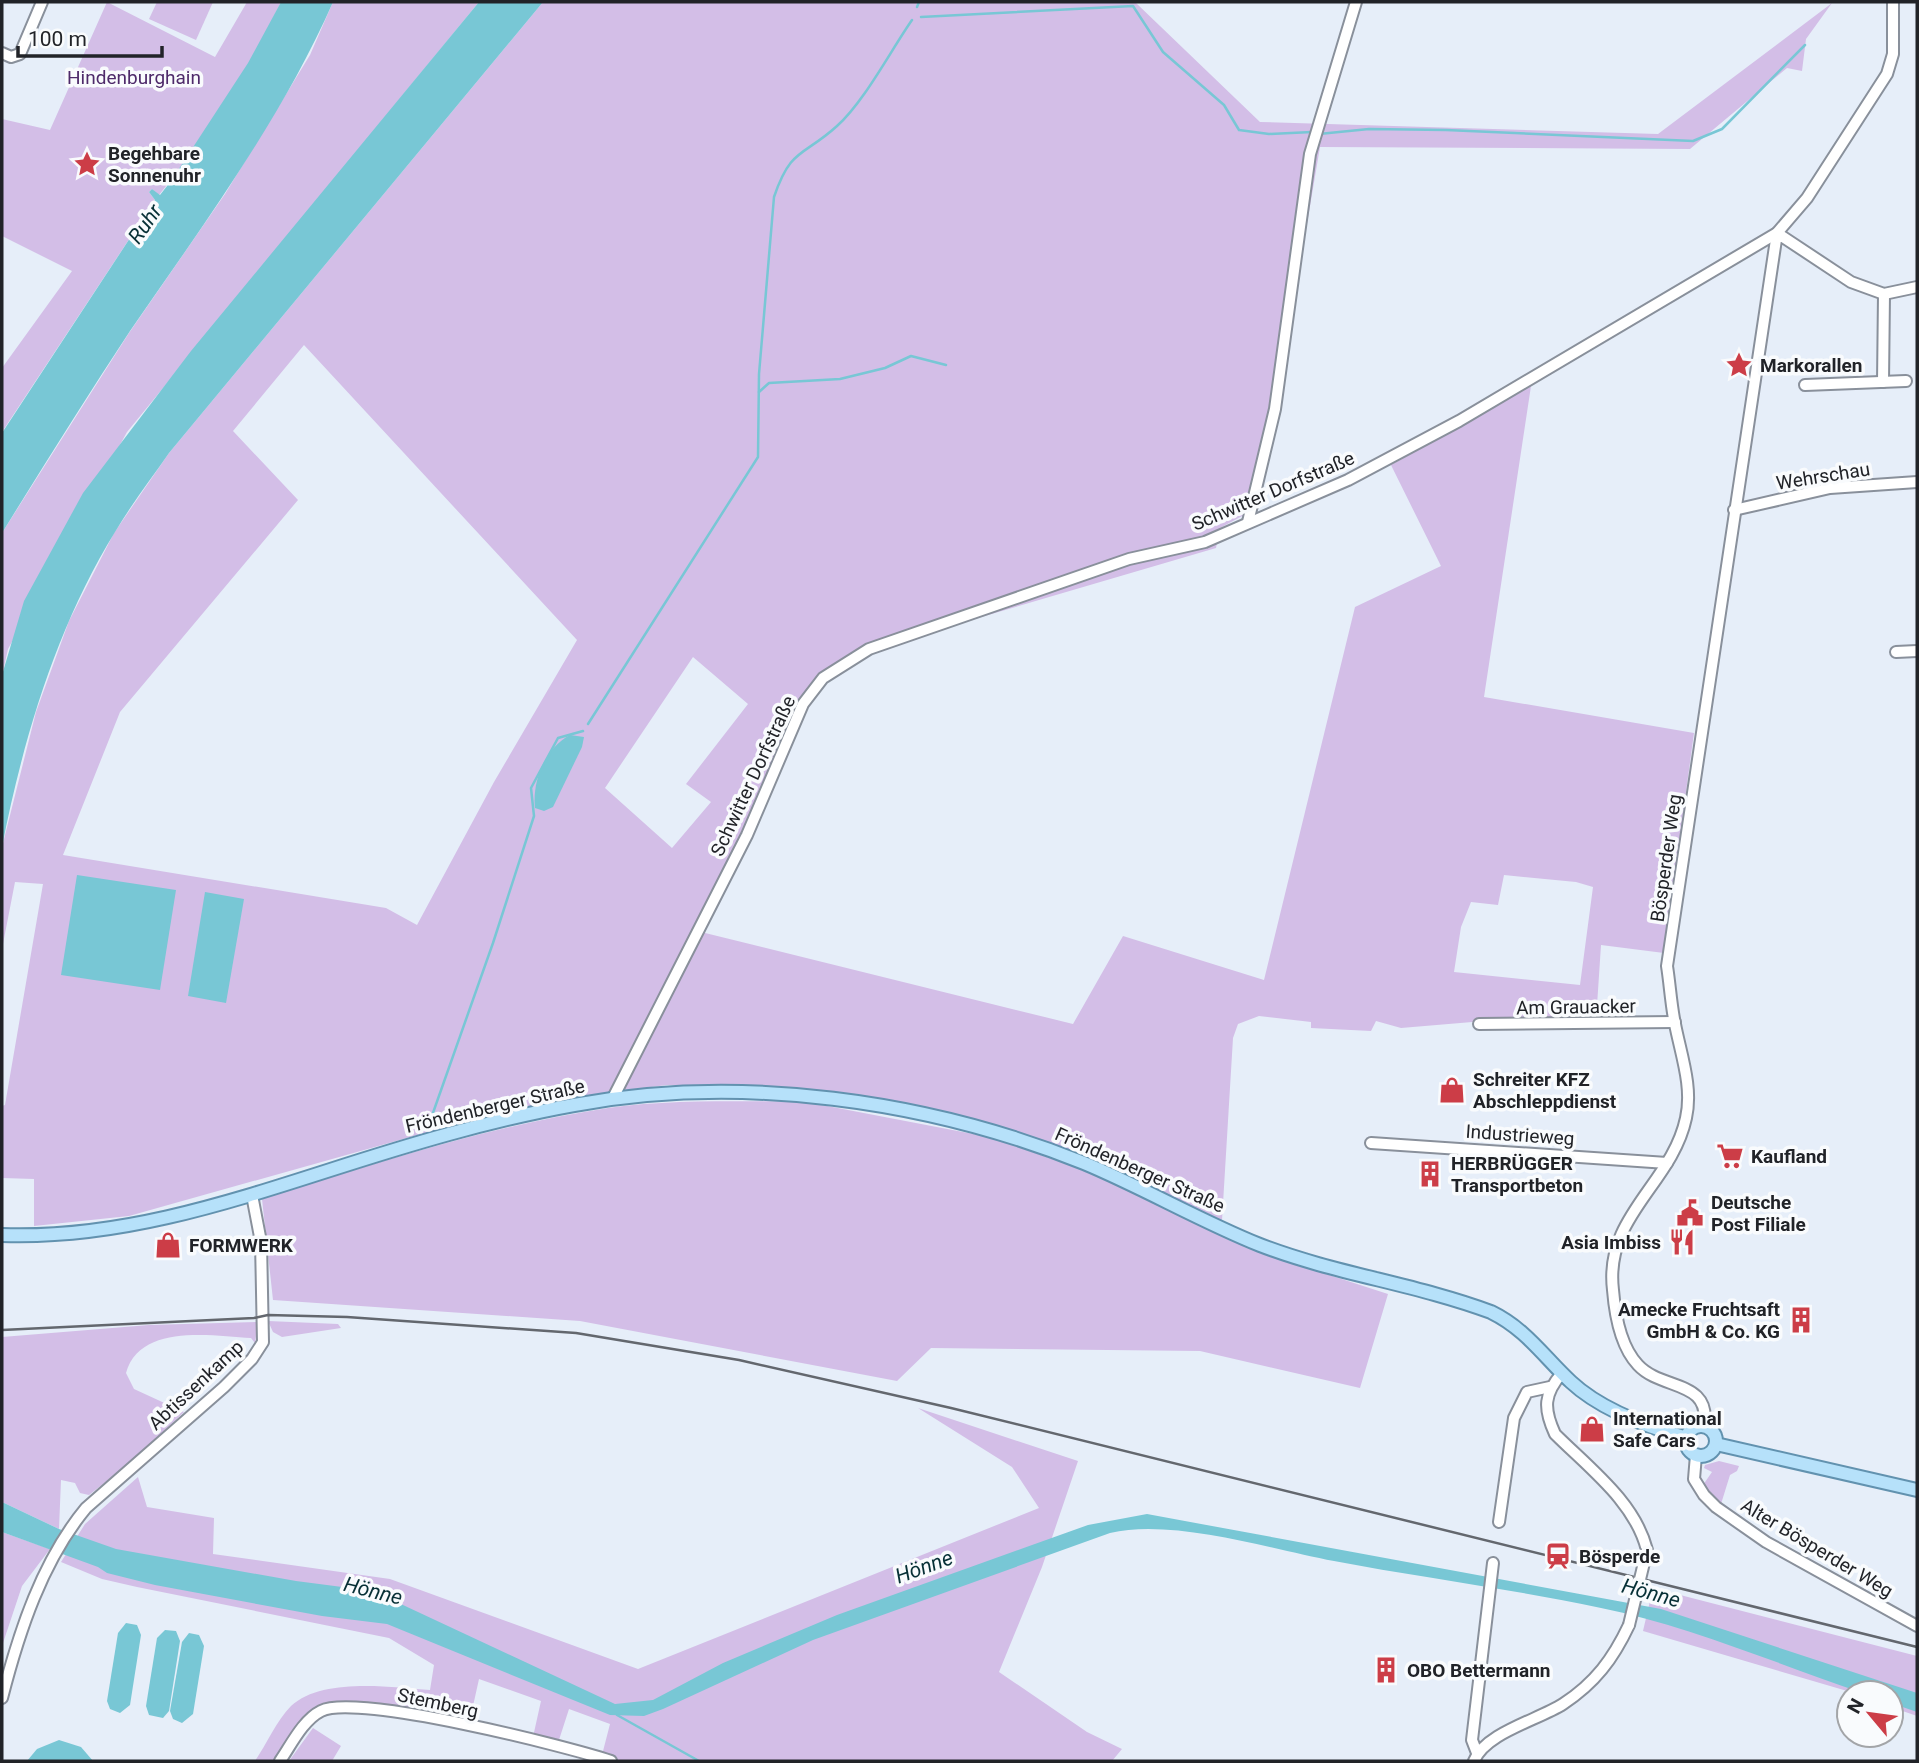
<svg xmlns="http://www.w3.org/2000/svg" width="1919" height="1763" viewBox="0 0 1919 1763" font-family="Roboto,sans-serif">
	<style>
		.green { fill: #d3bee7; fill-rule: evenodd }
		.water { fill: #78c7d5 }
		.lines { fill: none; stroke-linecap: round; stroke-linejoin: round }
		.stream { stroke: #78c7d5; stroke-width: 2.5 }
		.minor-casing { stroke: #89909b; stroke-width: 14 }
		.major-casing { stroke: #6292af; stroke-width: 16 }
		.minor { stroke: #fff; stroke-width: 10 }
		.major { stroke: #b6e1fa; stroke-width: 12 }
		.rail { stroke: #63676e; stroke-width: 2.5 }
		.minor-bridge-casing { stroke: #89909b; stroke-width: 14; stroke-linecap: butt }
		.minor-bridge { stroke: #fff; stroke-width: 10 }
		.labels { text-anchor: middle; dominant-baseline: central; stroke-width: 7; stroke-linejoin: round; paint-order: stroke }
		.park-label { font-size: 19px; fill: #4e2a6a; stroke: #f9fbfd }
		.poi-label { font-size: 19px; font-weight: bold; fill: #212328; stroke: #f9fbfd; text-anchor: start }
		.street-label { font-size: 19px; fill: #212328; stroke: #f9fbfd }
		.water-label { font-size: 21px; font-style: italic; fill: #073036; stroke: #f9fbfd }
	</style>
	<rect width="100%" height="100%" fill="#e6eef9"/>
	<g class="green">
		<path d="M107 2 215 57 247 2H281C249 69 206 137 159 195L152 189 149 192 155 200 2 432V368L72 271 2 236V119L50 130Z"/>
		<polygon points="157,2 213,2 196,40 149,19"/>
		<polygon points="333,2 479,2 127,432 8,649 2,675 2,533 129,333 225,194 310,55"/>
		<path d="M543 2H1135L1260 122 1658 134 1832 3 1806 39 1802 71 1787 68 1690 149 1320 147 1259 507 1220 528 1216 548 876 648 826 676 805 704 697 931 1073 1024 1123 936 1264 980 1355 607 1441 566 1391 465 1531 386 1484 697 1694 733 1664 953 1601 945 1596 1021 1496 1020 1401 1028 1376 1021 1371 1031 1311 1028V1022L1259 1016 1238 1024 1233 1038 1222 1220 1071 1151 967 1118 803 1088 667 1085 564 1098 421 1134 129 1216 34 1226V1179L2 1178V1106L5 1105 43 884 15 882 2 949V847L36 712 69 621 114 533 169 453ZM304 345 577 640 494 782 417 925 386 908 63 855 120 712 298 500 233 431ZM693 657 748 704 686 784 711 802 672 848 605 788ZM1504 875 1576 882 1593 887 1580 985 1454 972 1461 927 1471 902 1498 905Z"/>
		<path d="M801 1101 989 1137 1087 1171 1261 1253 1388 1294 1360 1388 1200 1351 931 1348 897 1381 580 1321 273 1300 262 1199C376 1163 490 1126 608 1108 671 1099 737 1102 801 1101Z"/>
		<polygon points="268,1321 338,1324 341,1328 282,1337 273,1332"/>
		<path d="M258 1322 255 1343 251 1338C212 1336 140 1323 126 1373L134 1389 184 1412 131 1462 89 1495 80 1493 75 1483 61 1480 59 1529 2 1502V1337L149 1325Z"/>
		<path d="M918 1408 1078 1461 1042 1567 999 1672 1087 1732 1122 1749 1112 1761H620L602 1755 610 1724 569 1709 558 1743 533 1737 541 1701 479 1679 469 1724C433 1715 341 1686 310 1712 296 1724 286 1746 275 1761H255C266 1745 277 1720 291 1706 322 1677 391 1687 430 1690L434 1665 389 1638 137 1587 102 1579 61 1562 85 1524 138 1477 147 1507 214 1518 213 1554 390 1579 638 1669 1039 1508 1012 1467Z"/>
		<polygon points="1719,1461 1739,1466 1737,1471 1730,1475 1721,1504 1703,1485 1712,1472 1704,1468 1705,1465"/>
		<polygon points="2,1532 50,1549 22,1586 2,1646"/>
		<polygon points="1653,1588 1917,1656 1917,1716 1891,1707 1891,1693 1854,1693 1643,1631"/>
		<polygon points="313,1728 341,1746 332,1761 289,1761"/>
	</g>
	<g class="water">
		<path d="M281 2H333C281 120 203 225 130 331 86 398 44 465 2 533V433L155 200 149 192 152 189 160 195 171 181 248 63Z"/>
		<path d="M479 2H543L169 453C151 479 131 505 115 532 57 626 23 739 2 847V675L24 601 83 493 191 351Z"/>
		<path d="M570 735 584 737 582 747 553 807 544 811 535 808C532 781 545 748 570 735Z"/>
		<polygon points="77,875 176,890 160,990 61,975"/>
		<polygon points="205,892 244,899 226,1003 188,996"/>
		<path d="M2 1502 59 1529 116 1549 296 1581 373 1591 615 1704 653 1700 723 1663 837 1615 1088 1525 1147 1514 1661 1609 1917 1693V1712L1891 1703V1693H1863C1780 1665 1686 1625 1601 1608 1513 1589 1423 1578 1334 1561 1271 1549 1172 1518 1110 1533L813 1640 663 1709 644 1716 610 1715 387 1624 322 1616 155 1585 107 1573 98 1567 2 1532Z"/>
		<polygon points="126,1623 137,1625 141,1635 130,1705 120,1713 110,1709 107,1701 118,1633"/>
		<polygon points="165,1630 176,1631 180,1641 169,1711 163,1718 149,1715 146,1706 157,1638"/>
		<polygon points="189,1633 199,1635 204,1646 193,1714 182,1723 173,1719 170,1711 182,1642"/>
		<polygon points="59,1740 81,1747 93,1761 27,1761 37,1749"/>
	</g>
	<g class="lines">
		<g class="stream">
			<polyline points="917,7 919,2"/>
			<polyline points="921,17 1133,6 1163,52 1224,105 1239,130 1269,134 1312,132"/>
			<polyline points="1319,134 1369,129 1446,130 1693,141 1722,129 1805,45"/>
			<polyline points="759,392 769,383 840,379 885,368 911,356 946,365"/>
			<path d="M588 724 758 457 759 374 774 197C791 147 803 157 837 126 864 102 891 50 912 20"/>
			<polyline points="428,1127 493,943 534,816 531,788 558,738 583,731"/>
			<polyline points="617,1715 699,1761"/>
		</g>
		<g class="minor-casing">
			<g id="minor">
				<polyline points="2,53 11,57 20,54 42,2"/>
				<polyline points="1883,382 1884,294"/>
				<polyline points="1805,385 1906,381"/>
				<polyline points="1734,510 1830,488 1917,482"/>
				<polyline points="1248,522 1275,409 1310,154 1356,2"/>
				<polyline points="1896,652 1917,651"/>
				<polyline points="1479,1024 1675,1022"/>
				<polyline points="613,1098 747,835 803,704 823,678 869,649 1129,559 1205,542 1348,480 1459,421 1777,233 1807,198 1887,74 1893,54 1893,2"/>
				<polyline points="1371,1143 1667,1163"/>
				<path d="M1562 1373C1544 1394 1543 1408 1555 1434 1589 1468 1635 1502 1647 1550"/>
				<path d="M1704 1427C1712 1379 1662 1391 1638 1365 1621 1347 1615 1315 1613 1290 1604 1216 1672 1184 1686 1118 1693 1087 1681 1055 1675 1024 1671 1005 1670 985 1667 966L1777 233 1851 282 1884 294 1917 287"/>
				<polyline points="1696,1455 1694,1479 1704,1495 1716,1507 1766,1542 1917,1626"/>
				<polyline points="1499,1522 1514,1418 1527,1392 1550,1387"/>
				<path d="M2 1698C19 1632 42 1561 86 1508L224 1387 252 1359 263 1342 261 1242 252 1195"/>
				<polyline points="1477,1753 1472,1740 1493,1563"/>
				<path d="M280 1761C291 1745 303 1720 321 1711 356 1693 566 1746 611 1761"/>
				<path d="M1474 1761C1485 1733 1538 1720 1563 1704 1595 1683 1613 1659 1629 1625"/>
			</g>
		</g>
		<g class="major-casing">
			<g id="major">
				<path d="M2 1235C115 1239 221 1205 327 1171 408 1145 490 1120 574 1105 742 1074 927 1100 1084 1163 1144 1188 1200 1221 1260 1245 1335 1274 1416 1284 1491 1312 1526 1329 1544 1357 1571 1382 1601 1410 1648 1427 1687 1438"/>
				<circle cx="1701" cy="1441" r="15"/>
				<polyline points="1716,1444 1917,1490"/>
			</g>
		</g>
		<use href="#minor" class="minor"/>
		<use href="#major" class="major"/>
		<polyline class="rail" points="2,1330 254,1318 268,1315 347,1317 576,1333 739,1360 951,1408 1917,1647"/>
		<g class="minor-bridge-casing">
			<polyline id="minor-bridge" points="1629,1625 1647,1550"/>
		</g>
		<use href="#minor-bridge" class="minor-bridge"/>
	</g>
	<defs>
		<g id="sight-bare" transform="scale(2.1)"><path d="M0-6L1.8-2.2L6-1.7L2.9 1.2L3.7 5.4L0 3.3L-3.7 5.4L-2.9 1.2L-6-1.7L-1.8-2.2Z" fill="#cc3d47" stroke="#f9fbfd" stroke-width="2.5" paint-order="stroke"/></g>
		<g id="shop-bare" transform="scale(2.1)"><path d="M-5-2.5h2.3a2.7 3.5 0 0 1 5.4 0H5L5.5 6h-11ZM-1.5-2.5h3a1.5 2.3 0 0 0-3 0Z" fill="#cc3d47" stroke="#f9fbfd" stroke-width="2.5" paint-order="stroke"/></g>
		<g id="supermarket-bare" transform="scale(2.1)"><path d="M-6-5.5h2.5l.6 2H6L4.5 2H-2.5L-4.4-4H-6ZM-1.5 3.2a1.3 1.3 0 1 0 .1 0ZM3 3.2a1.3 1.3 0 1 0 .1 0Z" fill="#cc3d47" stroke="#f9fbfd" stroke-width="2.5" paint-order="stroke"/></g>
		<g id="building-bare" transform="scale(2.1)"><path d="M-4-6H4V6H1V3H-1V6H-4ZM-2.5-4.3h1.7v1.8h-1.7ZM.8-4.3h1.7v1.8H.8ZM-2.5-1h1.7V.8h-1.7ZM.8-1h1.7V.8H.8Z" fill="#cc3d47" stroke="#f9fbfd" stroke-width="2.5" paint-order="stroke"/></g>
		<g id="civic-bare" transform="scale(2.1)"><path d="M-.6-6.5H3V-4.5H.6V-3L4-1V1h2V6H-6V1h2V-1L-.6-3ZM-1.2 2.5V6h2.4V2.5Z" fill="#cc3d47" stroke="#f9fbfd" stroke-width="2.5" paint-order="stroke"/></g>
		<g id="restaurant-bare" transform="scale(2.1)"><path d="M-5-6h1v4h1v-4h1v4h1v-4h1v5L-1.5 .5V6h-2V.5L-5-1ZM5-6V6H3V1.5H1.5Q1.5-4 5-6Z" fill="#cc3d47" stroke="#f9fbfd" stroke-width="2.5" paint-order="stroke"/></g>
		<g id="station-bare" transform="scale(2.1)"><path d="M-3-6H3Q5-6 5-4V2Q5 4 3 4L4.5 6H3L1.5 4h-3L-3 6H-4.5L-3 4Q-5 4-5 2V-4Q-5-6-3-6ZM-3.5-4v3h7v-3ZM-3.5 1v1.5H-2V1ZM2 1v1.5H3.5V1Z" fill="#cc3d47" stroke="#f9fbfd" stroke-width="2.5" paint-order="stroke"/></g>
	</defs>
	<g fill-rule="evenodd">
		<use href="#sight-bare" x="87" y="164"/>
		<use href="#sight-bare" x="1739" y="365"/>
		<use href="#shop-bare" x="1452" y="1090"/>
		<use href="#supermarket-bare" x="1730" y="1156"/>
		<use href="#building-bare" x="1430" y="1174"/>
		<use href="#civic-bare" x="1690" y="1213"/>
		<use href="#restaurant-bare" x="1682" y="1242"/>
		<use href="#shop-bare" x="168" y="1245"/>
		<use href="#building-bare" x="1801" y="1320"/>
		<use href="#shop-bare" x="1592" y="1429"/>
		<use href="#station-bare" x="1558" y="1556"/>
		<use href="#building-bare" x="1386" y="1670"/>
	</g>
	<g class="labels">
		<g class="park-label">
			<text x="134" y="77">Hindenburghain</text>
		</g>
		<g class="poi-label">
			<text x="108" y="153">Begehbare<tspan x="108" dy="22">Sonnenuhr</tspan></text>
			<text x="1760" y="365">Markorallen</text>
			<text x="1473" y="1079">Schreiter KFZ<tspan x="1473" dy="22">Abschleppdienst</tspan></text>
			<text x="1751" y="1156">Kaufland</text>
			<text x="1451" y="1163">HERBRÜGGER<tspan x="1451" dy="22">Transportbeton</tspan></text>
			<text x="1711" y="1202">Deutsche<tspan x="1711" dy="22">Post Filiale</tspan></text>
			<text x="1661" y="1242" text-anchor="end">Asia Imbiss</text>
			<text x="189" y="1245">FORMWERK</text>
			<text x="1780" y="1309" text-anchor="end">Amecke Fruchtsaft<tspan x="1780" dy="22">GmbH &amp; Co. KG</tspan></text>
			<text x="1613" y="1418">International<tspan x="1613" dy="22">Safe Cars</tspan></text>
			<text x="1579" y="1556">Bösperde</text>
			<text x="1407" y="1670">OBO Bettermann</text>
		</g>
		<g class="street-label">
			<text transform="translate(1823 476) rotate(-9)">Wehrschau</text>
			<text transform="translate(1273 491) rotate(-23)">Schwitter Dorfstraße</text>
			<text transform="translate(753 776) rotate(-65)">Schwitter Dorfstraße</text>
			<text transform="translate(1666 858) rotate(-82)">Bösperder Weg</text>
			<text transform="translate(1576 1007) rotate(-1)">Am Grauacker</text>
			<text transform="translate(495 1106) rotate(-13)">Fröndenberger Straße</text>
			<text transform="translate(1520 1135) rotate(4)">Industrieweg</text>
			<text transform="translate(1140 1170) rotate(24)">Fröndenberger Straße</text>
			<text transform="translate(196 1385) rotate(-43)">Abtissenkamp</text>
			<text transform="translate(1817 1548) rotate(31)">Alter Bösperder Weg</text>
			<text transform="translate(438 1703) rotate(12)">Stemberg</text>
		</g>
		<g class="water-label">
			<text transform="translate(145 224) rotate(-55)">Ruhr</text>
			<text transform="translate(924 1567) rotate(-20)">Hönne</text>
			<text transform="translate(373 1591) rotate(14)">Hönne</text>
			<text transform="translate(1651 1593) rotate(15)">Hönne</text>
		</g>
	</g>
	<rect width="1919" height="1763" fill="none" stroke="#212328" stroke-width="7"/>
	<g transform="translate(1870 1714) rotate(299)"><circle r="33" fill="#f9fbfd" stroke="#a3a5a8" stroke-width="2"/>
	<path d="M0-5L12 26L0 18L-12 26Z" fill="#cc3d47"/>
	<text y="-10" font-size="19" font-weight="bold" text-anchor="middle" fill="#212328">N</text>
	</g>
	<path d="M18 46v10h144v-10" fill="none" stroke="#212328" stroke-width="3.5"/>
	<text x="28" y="46" font-size="21" fill="#212328" stroke="#f9fbfd" stroke-width="5" paint-order="stroke">100 m</text>
</svg>
